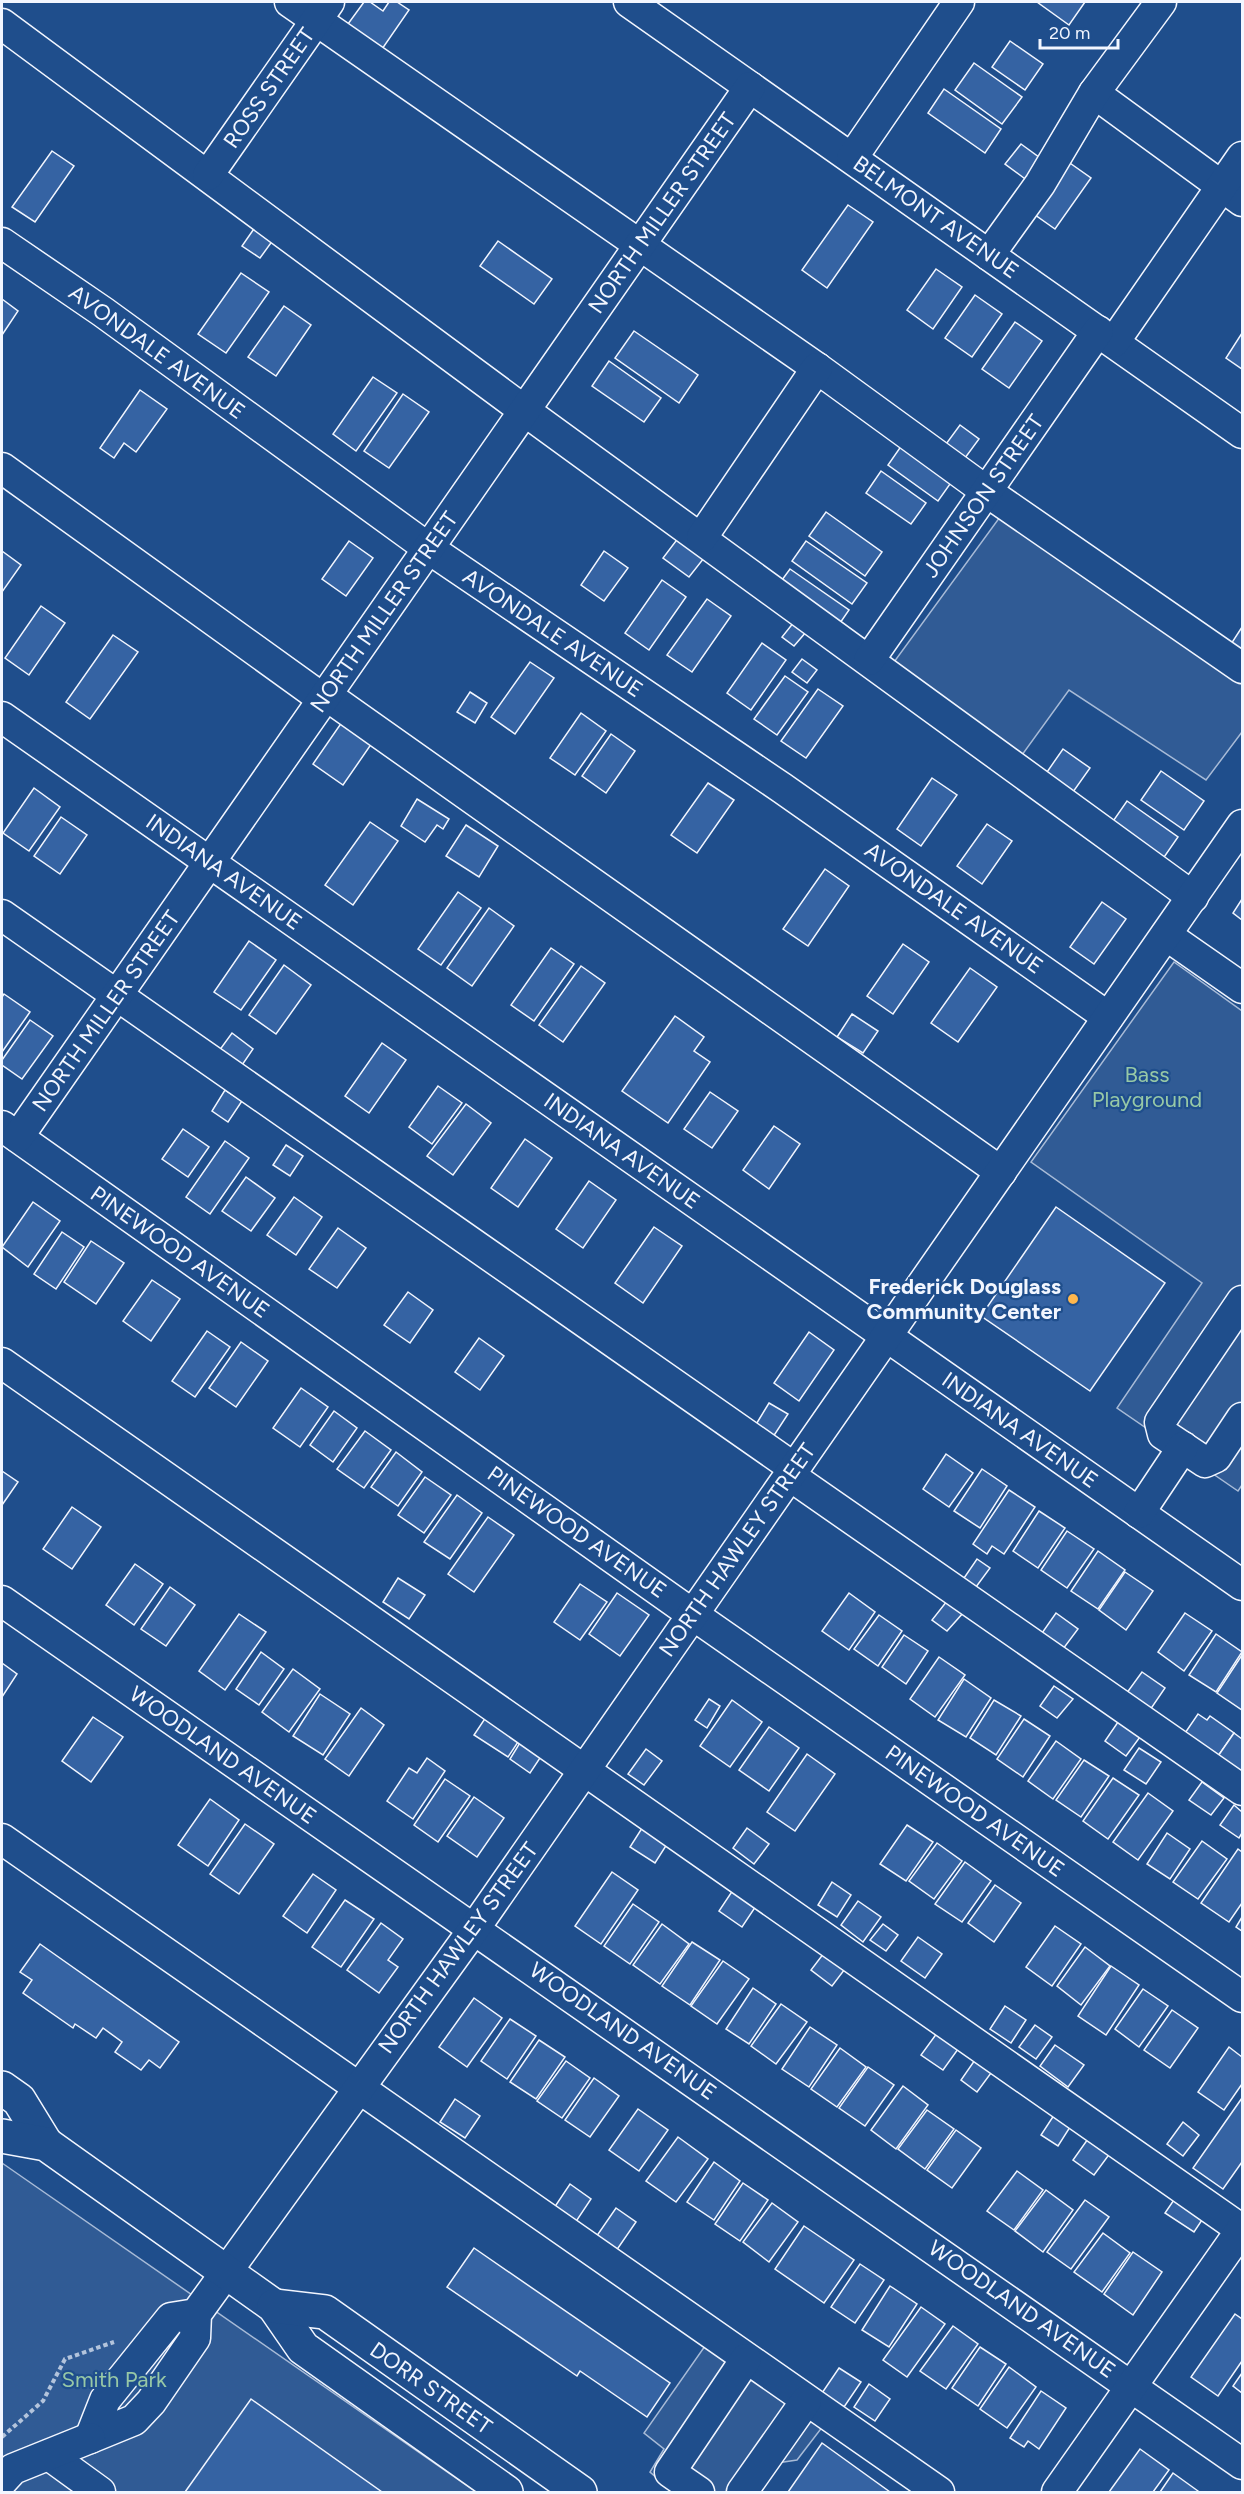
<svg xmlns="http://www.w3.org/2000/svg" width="1244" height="2494" viewBox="0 0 1244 2494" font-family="Figtree,sans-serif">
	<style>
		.built { fill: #305b95; stroke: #a8bbd7; stroke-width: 1.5 }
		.building { fill: #3563a3; stroke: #f2f6ff; stroke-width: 1.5 }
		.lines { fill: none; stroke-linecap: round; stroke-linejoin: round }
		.minor-casing { stroke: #f2f6ff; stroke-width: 33 }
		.major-casing { stroke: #f2f6ff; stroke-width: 36 }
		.path { stroke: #b3c4dc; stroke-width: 4; stroke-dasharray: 4.5 3; stroke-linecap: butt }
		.minor { stroke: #1f4e8c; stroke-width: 30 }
		.major { stroke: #1f4e8c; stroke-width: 33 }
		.poi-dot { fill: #ffb74d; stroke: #1f4e8c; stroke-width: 2 }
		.labels { text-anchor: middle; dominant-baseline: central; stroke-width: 4.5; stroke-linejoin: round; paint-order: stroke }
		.street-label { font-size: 22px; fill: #f2f6ff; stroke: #1f4e8c }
		.park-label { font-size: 22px; fill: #97c8a6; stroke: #1f4e8c }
		.poi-label { font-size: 22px; font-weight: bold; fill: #f2f6ff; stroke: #1f4e8c; text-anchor: end }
	</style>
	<rect width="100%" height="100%" fill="#1f4e8c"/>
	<g class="built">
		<polygon points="1008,506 1242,668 1242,732 1206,780 1069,690 1022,755 894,662"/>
		<polygon points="1174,962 1242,1011 1242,1485 1238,1491 1117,1408 1202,1283 1031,1162"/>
		<polygon points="2,2163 476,2492 2,2492"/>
		<polygon points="712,2336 830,2417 797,2460 777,2463 757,2492 673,2492 650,2472 664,2449 644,2433"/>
	</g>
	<g class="building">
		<polygon points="364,2 370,2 383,11 389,2 397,2 409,10 380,52 345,28"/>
		<polygon points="1037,2 1085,2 1069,25"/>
		<polygon points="1010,41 1043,64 1025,90 992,67"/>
		<polygon points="974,63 1022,97 1002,124 955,90"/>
		<polygon points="944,89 1001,129 985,153 928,113"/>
		<polygon points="1021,144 1047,163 1032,184 1005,164"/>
		<polygon points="52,151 74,166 35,222 12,207"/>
		<polygon points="1067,161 1091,178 1055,229 1031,212"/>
		<polygon points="848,205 873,222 827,288 802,270"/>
		<polygon points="258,223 276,236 260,258 242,246"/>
		<polygon points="498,241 552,279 534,304 480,266"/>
		<polygon points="936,269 962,287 933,329 907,310"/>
		<polygon points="241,273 269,292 226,353 198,334"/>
		<polygon points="975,295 1002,314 972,357 945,338"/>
		<polygon points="2,299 18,311 2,335"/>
		<polygon points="284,306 311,325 276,376 248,357"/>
		<polygon points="1015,322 1042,341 1009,388 982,369"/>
		<polygon points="634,331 698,375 679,403 615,358"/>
		<polygon points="1242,333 1242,369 1226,358"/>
		<polygon points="609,361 661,398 644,422 592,386"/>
		<polygon points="373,377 397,393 356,451 333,434"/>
		<polygon points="140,390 167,409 136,452 124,443 114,458 100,448"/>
		<polygon points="403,394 429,412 389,468 364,451"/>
		<polygon points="960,425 979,439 965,458 946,444"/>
		<polygon points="904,442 955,477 938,501 888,465"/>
		<polygon points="881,471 926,503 911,524 866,493"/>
		<polygon points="826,512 882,552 865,576 809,536"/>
		<polygon points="682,533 708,553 689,577 663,558"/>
		<polygon points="349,541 373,558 346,596 322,579"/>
		<polygon points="806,541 867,583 852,604 792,561"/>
		<polygon points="2,551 21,565 2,592"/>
		<polygon points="604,551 628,568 604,601 581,585"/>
		<polygon points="790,569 849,610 838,626 779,584"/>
		<polygon points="662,580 686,597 649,650 625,633"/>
		<polygon points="707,599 731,616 692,672 667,655"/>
		<polygon points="41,606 65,623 29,675 5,658"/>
		<polygon points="794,622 806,632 794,646 782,637"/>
		<polygon points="1242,627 1242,653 1231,644"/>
		<polygon points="113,635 138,652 90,719 66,702"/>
		<polygon points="762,643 786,660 751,710 727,693"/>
		<polygon points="802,659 817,670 807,683 792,672"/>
		<polygon points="530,662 554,678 515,734 491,717"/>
		<polygon points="785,676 808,692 777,735 754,719"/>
		<polygon points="818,689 843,706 806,758 781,741"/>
		<polygon points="470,692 487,703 475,723 457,712"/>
		<polygon points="581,713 606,731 575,775 550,758"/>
		<polygon points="342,722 372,743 343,785 313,764"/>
		<polygon points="611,734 635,751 606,793 582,776"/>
		<polygon points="1063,749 1090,768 1073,792 1047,772"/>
		<polygon points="1161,771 1204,801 1184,830 1141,800"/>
		<polygon points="932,778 957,795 921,846 897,829"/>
		<polygon points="708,783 734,800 697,853 671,835"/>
		<polygon points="34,788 60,807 29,851 3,833"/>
		<polygon points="417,799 449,819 443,829 437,825 425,842 401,826"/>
		<polygon points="1127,801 1178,837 1160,863 1109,827"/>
		<polygon points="61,817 87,835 60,874 34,856"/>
		<polygon points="370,822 398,841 353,905 325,885"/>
		<polygon points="987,824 1012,841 982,884 957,866"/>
		<polygon points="466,825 498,846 479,877 446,856"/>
		<polygon points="825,869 849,886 808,946 783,929"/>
		<polygon points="458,892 481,908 441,965 418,949"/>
		<polygon points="1242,899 1242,920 1233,913"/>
		<polygon points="1102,902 1126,919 1094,964 1070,947"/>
		<polygon points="489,908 514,926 472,986 447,968"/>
		<polygon points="249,941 276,960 241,1010 214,992"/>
		<polygon points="903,944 929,962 893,1014 867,996"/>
		<polygon points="551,948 574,964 534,1021 511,1005"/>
		<polygon points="284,965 311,985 276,1034 249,1015"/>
		<polygon points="581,966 605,983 563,1042 539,1025"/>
		<polygon points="970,968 997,987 958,1042 931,1023"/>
		<polygon points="4,994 30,1012 2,1052 2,997"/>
		<polygon points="852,1014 878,1031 863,1053 837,1037"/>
		<polygon points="675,1016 704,1037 694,1051 710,1062 668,1123 622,1091"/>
		<polygon points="30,1020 53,1036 22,1079 2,1065 2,1060"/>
		<polygon points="232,1033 253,1049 238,1071 216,1055"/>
		<polygon points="382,1043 406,1060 369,1113 345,1096"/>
		<polygon points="438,1086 462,1103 432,1144 409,1127"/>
		<polygon points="225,1090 242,1101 228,1122 212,1111"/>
		<polygon points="710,1092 738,1111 712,1148 684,1129"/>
		<polygon points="466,1104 491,1123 453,1175 427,1156"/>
		<polygon points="774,1126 800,1144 769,1189 743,1170"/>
		<polygon points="183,1129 209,1147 188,1177 162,1159"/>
		<polygon points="525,1139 552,1158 518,1207 491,1188"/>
		<polygon points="225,1141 249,1158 210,1214 186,1197"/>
		<polygon points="286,1145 303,1156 290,1176 273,1165"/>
		<polygon points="246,1177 275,1198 251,1231 222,1211"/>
		<polygon points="589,1181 616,1200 583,1248 556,1229"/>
		<polygon points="294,1197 322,1217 296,1255 267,1235"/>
		<polygon points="33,1202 60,1221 28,1267 2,1247"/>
		<polygon points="1056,1207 1165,1283 1090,1391 981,1316"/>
		<polygon points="654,1227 682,1246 643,1303 615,1283"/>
		<polygon points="338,1228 366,1248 337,1288 309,1269"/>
		<polygon points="62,1232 84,1247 56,1289 34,1274"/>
		<polygon points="91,1241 124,1263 96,1304 64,1282"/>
		<polygon points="152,1280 180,1299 151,1341 123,1321"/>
		<polygon points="408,1292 433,1310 410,1343 384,1325"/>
		<polygon points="207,1331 230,1347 195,1397 172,1381"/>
		<polygon points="809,1332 834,1350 799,1401 774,1383"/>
		<polygon points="479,1338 504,1356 480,1390 455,1372"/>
		<polygon points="241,1342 268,1361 236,1407 209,1388"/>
		<polygon points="301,1388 328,1407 300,1447 273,1428"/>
		<polygon points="769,1403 788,1414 773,1437 755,1426"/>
		<polygon points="334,1411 357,1428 333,1462 310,1445"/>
		<polygon points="365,1431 391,1450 364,1488 337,1469"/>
		<polygon points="396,1452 422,1472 398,1506 371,1487"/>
		<polygon points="946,1454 973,1473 949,1507 923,1489"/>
		<polygon points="982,1469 1007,1486 980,1528 954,1511"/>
		<polygon points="2,1471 18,1482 2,1505"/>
		<polygon points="425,1477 451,1495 424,1533 398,1515"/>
		<polygon points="1009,1490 1035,1507 1004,1554 992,1546 987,1554 973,1544"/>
		<polygon points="457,1495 482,1513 450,1559 424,1542"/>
		<polygon points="72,1507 101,1527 72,1569 43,1549"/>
		<polygon points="1039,1511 1065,1528 1038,1568 1013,1551"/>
		<polygon points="488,1517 514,1535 474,1592 448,1574"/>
		<polygon points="1067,1531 1094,1549 1067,1588 1041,1570"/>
		<polygon points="1098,1551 1125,1570 1098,1609 1071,1591"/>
		<polygon points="977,1559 990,1568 976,1587 964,1578"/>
		<polygon points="135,1564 163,1584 134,1625 106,1605"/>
		<polygon points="1125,1572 1153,1591 1126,1630 1099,1610"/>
		<polygon points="398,1578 425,1595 409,1619 383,1602"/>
		<polygon points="580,1584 607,1602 580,1640 554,1622"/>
		<polygon points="170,1587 195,1605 166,1646 141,1629"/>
		<polygon points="617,1593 649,1615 620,1656 589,1634"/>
		<polygon points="849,1593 875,1612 849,1650 822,1631"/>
		<polygon points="947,1601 963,1613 947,1631 932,1620"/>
		<polygon points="1056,1613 1078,1629 1063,1649 1042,1633"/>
		<polygon points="1185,1613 1212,1631 1184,1671 1158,1652"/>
		<polygon points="239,1614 266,1632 225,1690 199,1671"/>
		<polygon points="879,1615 902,1631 878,1666 854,1649"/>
		<polygon points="1216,1634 1242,1652 1216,1692 1189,1675"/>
		<polygon points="904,1635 928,1651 906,1684 882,1667"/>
		<polygon points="261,1652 284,1669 259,1705 236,1689"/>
		<polygon points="1242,1655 1242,1710 1217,1693"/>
		<polygon points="939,1657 965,1675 935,1717 910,1699"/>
		<polygon points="2,1663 17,1674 2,1697"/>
		<polygon points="293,1669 320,1689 289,1732 262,1712"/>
		<polygon points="1142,1672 1165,1688 1150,1710 1126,1694"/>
		<polygon points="964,1679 991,1698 966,1737 938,1720"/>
		<polygon points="1054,1686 1073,1699 1057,1718 1040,1706"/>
		<polygon points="320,1694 350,1714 323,1755 293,1736"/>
		<polygon points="709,1699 720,1706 707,1728 695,1720"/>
		<polygon points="732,1700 762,1722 730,1767 700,1746"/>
		<polygon points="994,1700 1021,1716 996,1755 970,1738"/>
		<polygon points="361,1708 384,1725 349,1776 325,1759"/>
		<polygon points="490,1711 524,1733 508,1757 474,1735"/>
		<polygon points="1198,1714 1207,1720 1210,1716 1234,1733 1216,1759 1183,1736"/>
		<polygon points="93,1717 123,1737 91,1782 62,1761"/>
		<polygon points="1024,1719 1050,1736 1023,1777 997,1759"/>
		<polygon points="1118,1722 1140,1737 1126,1756 1105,1741"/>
		<polygon points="769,1727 799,1748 769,1791 739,1770"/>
		<polygon points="1234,1733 1242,1739 1242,1773 1216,1759"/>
		<polygon points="521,1741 542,1755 530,1773 510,1759"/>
		<polygon points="1056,1741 1081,1759 1053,1799 1028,1781"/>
		<polygon points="1139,1748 1161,1762 1146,1784 1124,1770"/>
		<polygon points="646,1749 662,1761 644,1785 628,1774"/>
		<polygon points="807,1754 835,1774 795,1831 767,1812"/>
		<polygon points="427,1758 445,1771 413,1819 387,1801 409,1768 417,1773"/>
		<polygon points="1084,1760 1109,1776 1081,1817 1056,1800"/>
		<polygon points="1113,1778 1139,1795 1108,1839 1083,1821"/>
		<polygon points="445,1779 470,1796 438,1842 414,1825"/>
		<polygon points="1202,1782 1224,1798 1211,1815 1189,1800"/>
		<polygon points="1148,1793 1173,1811 1138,1860 1113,1842"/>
		<polygon points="474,1797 504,1818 477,1857 447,1836"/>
		<polygon points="210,1799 239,1820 208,1866 178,1845"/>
		<polygon points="1234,1805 1242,1812 1242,1833 1239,1838 1220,1825"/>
		<polygon points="245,1824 274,1844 239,1894 210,1874"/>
		<polygon points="644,1825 669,1841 655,1863 630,1847"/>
		<polygon points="907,1825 933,1842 906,1881 880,1864"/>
		<polygon points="747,1828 769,1844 754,1864 733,1848"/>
		<polygon points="1167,1833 1190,1849 1170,1879 1147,1864"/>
		<polygon points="1202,1841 1227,1859 1198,1899 1173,1882"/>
		<polygon points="937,1843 962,1861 934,1899 909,1881"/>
		<polygon points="1238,1849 1242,1852 1242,1903 1229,1922 1201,1903"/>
		<polygon points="965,1862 991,1881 962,1922 935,1904"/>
		<polygon points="612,1872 638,1890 601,1944 575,1926"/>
		<polygon points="313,1874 336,1890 307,1933 283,1916"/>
		<polygon points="832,1882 851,1895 837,1917 818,1905"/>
		<polygon points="995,1885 1021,1903 994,1942 968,1923"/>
		<polygon points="735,1887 758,1903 742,1927 719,1911"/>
		<polygon points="345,1900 374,1919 341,1967 312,1947"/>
		<polygon points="858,1901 881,1917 863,1942 841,1925"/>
		<polygon points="633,1904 659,1922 630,1964 604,1946"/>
		<polygon points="1242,1917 1242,1931 1236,1927"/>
		<polygon points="381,1923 403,1939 388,1960 398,1967 379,1993 347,1970"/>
		<polygon points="662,1924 689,1944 660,1984 633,1965"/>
		<polygon points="883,1924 898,1935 886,1951 870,1940"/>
		<polygon points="1055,1926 1081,1944 1052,1986 1026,1967"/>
		<polygon points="918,1937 942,1954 925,1978 901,1961"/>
		<polygon points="692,1942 720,1960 690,2005 662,1986"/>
		<polygon points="40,1944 179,2042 160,2068 149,2060 141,2070 115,2052 122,2042 103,2028 96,2038 75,2024 73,2028 23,1993 32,1980 20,1972"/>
		<polygon points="1085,1947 1110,1966 1081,2005 1057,1986"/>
		<polygon points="827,1949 848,1965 832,1986 811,1970"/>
		<polygon points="723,1961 749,1979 717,2024 691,2006"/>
		<polygon points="1111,1966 1139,1985 1106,2035 1078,2016"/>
		<polygon points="753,1988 776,2004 749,2044 726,2029"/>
		<polygon points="1143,1989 1168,2006 1139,2047 1115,2029"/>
		<polygon points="474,1998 502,2018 467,2067 439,2047"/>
		<polygon points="781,2004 807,2022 776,2064 751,2046"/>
		<polygon points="1005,2006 1026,2020 1011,2043 990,2029"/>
		<polygon points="1172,2010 1198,2028 1170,2068 1144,2050"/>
		<polygon points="510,2019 536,2036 507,2079 481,2061"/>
		<polygon points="1035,2025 1052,2037 1036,2059 1019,2047"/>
		<polygon points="810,2027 837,2045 809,2087 782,2069"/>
		<polygon points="940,2029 961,2045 943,2070 921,2055"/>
		<polygon points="539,2040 565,2057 536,2099 510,2082"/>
		<polygon points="1055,2045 1084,2065 1068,2087 1040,2066"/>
		<polygon points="1229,2047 1242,2057 1242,2084 1224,2110 1198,2092"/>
		<polygon points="840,2048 866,2067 837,2107 811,2089"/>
		<polygon points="977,2057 994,2069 977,2092 961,2080"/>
		<polygon points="566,2061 590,2078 562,2118 537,2101"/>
		<polygon points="868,2067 894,2085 865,2126 839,2108"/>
		<polygon points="594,2078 619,2096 590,2137 565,2120"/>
		<polygon points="903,2086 928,2105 896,2149 871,2130"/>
		<polygon points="1242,2098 1242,2162 1223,2189 1193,2168"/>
		<polygon points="455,2099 480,2116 465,2138 440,2122"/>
		<polygon points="638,2109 668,2130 639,2171 609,2150"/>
		<polygon points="927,2110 954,2129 925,2169 898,2149"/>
		<polygon points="1056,2112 1072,2124 1058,2146 1041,2135"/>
		<polygon points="1183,2122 1199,2135 1183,2156 1167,2144"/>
		<polygon points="956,2130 981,2148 952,2188 927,2170"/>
		<polygon points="1090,2136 1111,2152 1094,2175 1073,2160"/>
		<polygon points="678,2137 708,2159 676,2202 646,2181"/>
		<polygon points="714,2162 740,2181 714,2220 687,2202"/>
		<polygon points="1017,2171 1043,2190 1014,2230 987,2211"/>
		<polygon points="743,2183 768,2200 740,2241 715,2224"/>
		<polygon points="570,2184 591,2199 575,2223 554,2208"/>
		<polygon points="1046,2190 1073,2210 1043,2252 1015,2231"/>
		<polygon points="1180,2191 1208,2211 1194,2232 1165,2213"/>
		<polygon points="1085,2200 1109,2217 1071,2269 1047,2252"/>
		<polygon points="772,2203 798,2222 769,2262 743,2242"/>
		<polygon points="616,2208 636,2222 616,2251 596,2237"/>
		<polygon points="804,2226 854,2260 824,2303 775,2269"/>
		<polygon points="1103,2233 1130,2253 1102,2292 1074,2272"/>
		<polygon points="474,2248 670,2383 647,2417 580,2371 577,2376 447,2287"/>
		<polygon points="1133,2252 1162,2272 1133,2315 1104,2294"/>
		<polygon points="860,2264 884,2280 855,2323 831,2307"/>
		<polygon points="890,2286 917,2304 889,2347 862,2330"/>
		<polygon points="921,2307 945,2324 907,2377 883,2360"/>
		<polygon points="1235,2314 1242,2319 1242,2361 1218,2396 1191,2377"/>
		<polygon points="953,2326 978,2344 946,2389 920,2371"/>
		<polygon points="980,2347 1006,2364 978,2406 952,2388"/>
		<polygon points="1009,2367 1036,2387 1007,2428 980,2409"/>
		<polygon points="839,2368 861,2382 844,2407 822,2393"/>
		<polygon points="1242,2373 1242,2393 1233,2386"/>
		<polygon points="869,2384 890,2399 875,2421 854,2407"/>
		<polygon points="1041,2391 1066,2408 1039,2449 1028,2441 1024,2447 1010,2438"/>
		<polygon points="251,2399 382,2492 185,2492"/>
		<polygon points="822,2443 890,2492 788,2492"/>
		<polygon points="1140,2449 1169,2470 1153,2492 1109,2492"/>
		<polygon points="1173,2473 1198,2491 1197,2492 1160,2492"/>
	</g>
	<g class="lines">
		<g class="minor-casing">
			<g id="minor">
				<polyline points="290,2 817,368 986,491 1242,668"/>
				<polyline points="629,2 1242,433"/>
				<polyline points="2,24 525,411 1193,897"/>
				<polyline points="1094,93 1242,201"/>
				<polyline points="852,158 959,2"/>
				<polyline points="208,175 329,2"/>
				<polyline points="2,243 103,312 428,548 782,788 1108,1017"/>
				<polyline points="989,255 1040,184 1094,93 1161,2"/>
				<polyline points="1114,342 1242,157"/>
				<polyline points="2,468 323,699"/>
				<polyline points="702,537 817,368"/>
				<polyline points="869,660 1098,331"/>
				<polyline points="326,695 1001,1172"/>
				<polyline points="2,717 1242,1585"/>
				<polyline points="2,915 794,1468"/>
				<polyline points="1166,935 1242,988"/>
				<polyline points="2,1126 692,1614 1242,1997"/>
				<polyline points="18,1137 750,87"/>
				<polyline points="1242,1301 1160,1422 1163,1434 1205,1462 1216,1457 1242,1418"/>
				<polyline points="2,1363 1242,2230"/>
				<polyline points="789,1475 1242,1790"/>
				<polyline points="1139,1513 1183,1447"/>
				<polyline points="2,1601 1242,2464"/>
				<polyline points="2,1839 939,2492"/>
				<polyline points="196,2314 171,2318 105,2400 90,2438 134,2420 151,2402 195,2338 196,2314 474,1929 1242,825"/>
				<polyline points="49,2455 100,2492"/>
				<polyline points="2,2481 13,2469 90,2438"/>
				<polyline points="699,2492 670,2472 746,2359"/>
				<polyline points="742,2492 806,2401"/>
				<polyline points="1057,2492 1242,2229"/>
			</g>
		</g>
		<g class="major-casing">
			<g id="major">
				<polyline points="2,2088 19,2100 46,2144"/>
				<polyline points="2,2136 46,2144 274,2306 303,2348 506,2492"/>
				<polyline points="274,2306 325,2312 580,2492"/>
			</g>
		</g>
		<polyline class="path" points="2,2437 43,2401 65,2359 114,2342"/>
		<use href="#minor" class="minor"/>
		<use href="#major" class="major"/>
	</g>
	<circle class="poi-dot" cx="1073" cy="1299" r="6"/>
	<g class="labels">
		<g class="street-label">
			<text transform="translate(269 88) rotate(-55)">ROSS STREET</text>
			<text transform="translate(662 213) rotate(-55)">NORTH MILLER STREET</text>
			<text transform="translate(936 217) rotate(35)">BELMONT AVENUE</text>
			<text transform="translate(157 352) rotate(36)">AVONDALE AVENUE</text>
			<text transform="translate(983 496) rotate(-55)">JOHNSON STREET</text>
			<text transform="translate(384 612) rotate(-55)">NORTH MILLER STREET</text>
			<text transform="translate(553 633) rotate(34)">AVONDALE AVENUE</text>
			<text transform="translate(224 872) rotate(35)">INDIANA AVENUE</text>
			<text transform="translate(954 908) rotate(35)">AVONDALE AVENUE</text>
			<text transform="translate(106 1011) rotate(-55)">NORTH MILLER STREET</text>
			<text transform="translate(622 1151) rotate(35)">INDIANA AVENUE</text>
			<text transform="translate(180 1252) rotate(35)">PINEWOOD AVENUE</text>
			<text transform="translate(1020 1430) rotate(35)">INDIANA AVENUE</text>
			<text transform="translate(577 1532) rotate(35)">PINEWOOD AVENUE</text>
			<text transform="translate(737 1550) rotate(-55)">NORTH HAWLEY STREET</text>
			<text transform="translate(223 1755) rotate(35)">WOODLAND AVENUE</text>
			<text transform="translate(975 1811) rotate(35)">PINEWOOD AVENUE</text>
			<text transform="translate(458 1948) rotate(-54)">NORTH HAWLEY STREET</text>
			<text transform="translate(623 2031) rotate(35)">WOODLAND AVENUE</text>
			<text transform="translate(1022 2309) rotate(35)">WOODLAND AVENUE</text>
			<text transform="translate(431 2388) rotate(35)">DORR STREET</text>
		</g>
		<g class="park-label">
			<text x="1147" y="1074">Bass<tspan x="1147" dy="25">Playground</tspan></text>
			<text x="114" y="2379">Smith Park</text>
		</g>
		<g class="poi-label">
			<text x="1061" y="1286">Frederick Douglass<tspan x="1061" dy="25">Community Center</tspan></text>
		</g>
	</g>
	<rect width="1244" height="2494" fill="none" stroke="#f2f6ff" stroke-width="6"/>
	<path d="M1040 39v9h78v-9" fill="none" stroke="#f2f6ff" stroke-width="3"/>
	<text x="1049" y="39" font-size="18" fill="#f2f6ff" stroke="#1f4e8c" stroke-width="4.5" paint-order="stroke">20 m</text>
</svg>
